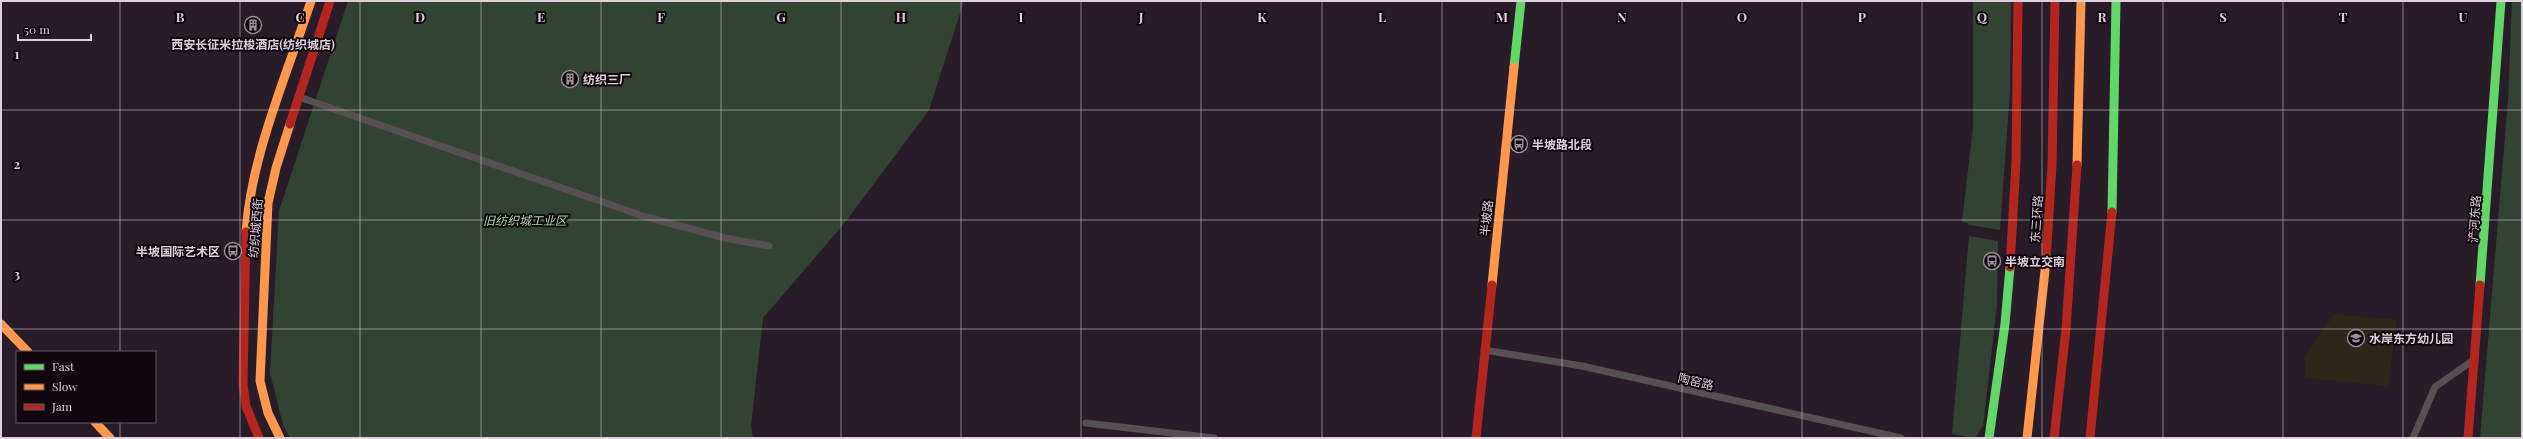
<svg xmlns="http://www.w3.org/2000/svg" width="2523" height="439" viewBox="0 0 2523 439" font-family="'Playfair Display','Noto Sans SC',serif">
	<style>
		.education { fill: #2e2618 }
		.green { fill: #324333 }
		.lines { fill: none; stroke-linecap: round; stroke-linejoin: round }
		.street { stroke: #575052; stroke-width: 7 }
		.fast { stroke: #63d668; stroke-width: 9 }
		.slow { stroke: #ff974d; stroke-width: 9 }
		.jam { stroke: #b3261e; stroke-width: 9 }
		.grid { fill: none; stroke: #ddcfdc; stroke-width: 1; stroke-opacity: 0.55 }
		.labels { text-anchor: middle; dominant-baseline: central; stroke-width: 4; stroke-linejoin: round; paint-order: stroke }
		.poi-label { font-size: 12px; font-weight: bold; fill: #ddcfdc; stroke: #10070f; text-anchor: start }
		.street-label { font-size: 12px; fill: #ddcfdc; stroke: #10070f }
		.park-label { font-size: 12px; font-style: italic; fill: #a5dda8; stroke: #10070f }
		.grid-label { font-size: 13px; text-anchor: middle; font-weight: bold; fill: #ddcfdc; stroke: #10070f; stroke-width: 4; stroke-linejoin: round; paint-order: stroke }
	</style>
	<rect width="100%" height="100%" fill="#281c28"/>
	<polygon class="education" points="2334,314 2397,320 2388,386 2305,378 2305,356"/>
	<g class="green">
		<polygon points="348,1 964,1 929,110 843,225 763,318 751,426 753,438 290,438 283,425 270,373 279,211"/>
		<polygon points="1973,1 2011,1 2010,90 2000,230 1969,225 1968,223 1962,222 1973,127"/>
		<polygon points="2512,1 2522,1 2522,438 2480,438 2508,100"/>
		<polygon points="1969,236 1998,241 1997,305 1983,426 1975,438 1952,434"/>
	</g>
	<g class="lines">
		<g class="street">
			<polyline points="299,97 646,217 725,238 769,246"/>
			<polyline points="1484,350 1582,366 1901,438"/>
			<polyline points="1086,423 1214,438"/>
			<polyline points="2413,438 2435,387 2475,359"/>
		</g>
		<g class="fast">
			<polyline points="1514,67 1521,1"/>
			<polyline points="2112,212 2116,1"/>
			<polyline points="2480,285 2501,1"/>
			<polyline points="1989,438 2005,324 2010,267"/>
		</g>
		<g class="slow">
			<polyline points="2077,165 2081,1"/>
			<path d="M246 232C251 156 287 74 311 1"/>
			<polyline points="1492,285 1514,67"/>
			<polyline points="1,324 28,352"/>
			<polyline points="95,422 110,438"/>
			<polyline points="280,438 268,413 260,381 268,203 276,168 290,124"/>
			<polyline points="2027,438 2046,261"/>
		</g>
		<g class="jam">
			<polyline points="290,124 330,1"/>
			<polyline points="246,232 243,384 246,406 259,438"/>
			<polyline points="2046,261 2052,165 2055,1"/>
			<polyline points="2010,267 2016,162 2018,1"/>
			<polyline points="1476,438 1492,285"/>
			<polyline points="2054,438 2066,329 2077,165"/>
			<polyline points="2090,438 2112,212"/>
			<polyline points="2468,438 2480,285"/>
		</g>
	</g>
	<path class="grid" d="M120 1V352M240 1V438M360 1V438M481 1V438M601 1V438M721 1V438M841 1V438M961 1V438M1081 1V438M1201 1V438M1322 1V438M1442 1V438M1562 1V438M1682 1V438M1802 1V438M1922 1V438M2042 1V438M2163 1V438M2283 1V438M2403 1V438M1 110H2522M1 220H2522M1 329H2522M120 422V438"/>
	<defs>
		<g id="building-ring" transform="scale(0.9)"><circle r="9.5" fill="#10070f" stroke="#9e909d" stroke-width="1.5"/><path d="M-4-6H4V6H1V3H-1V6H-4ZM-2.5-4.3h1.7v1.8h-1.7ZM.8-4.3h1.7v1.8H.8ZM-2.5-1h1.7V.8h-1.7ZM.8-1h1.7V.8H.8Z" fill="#9e909d"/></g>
		<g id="bus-ring" transform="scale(0.9)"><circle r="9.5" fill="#10070f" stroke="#9e909d" stroke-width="1.5"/><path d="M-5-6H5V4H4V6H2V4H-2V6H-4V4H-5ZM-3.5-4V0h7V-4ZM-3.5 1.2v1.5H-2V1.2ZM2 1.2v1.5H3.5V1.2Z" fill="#9e909d"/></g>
		<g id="school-ring" transform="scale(0.9)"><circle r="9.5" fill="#10070f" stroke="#9e909d" stroke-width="1.5"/><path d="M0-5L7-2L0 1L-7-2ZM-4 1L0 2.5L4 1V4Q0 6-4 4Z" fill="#9e909d"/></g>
	</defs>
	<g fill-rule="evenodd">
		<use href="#building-ring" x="253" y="25"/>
		<use href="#building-ring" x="570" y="79"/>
		<use href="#bus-ring" x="1519" y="144"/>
		<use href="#bus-ring" x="233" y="251"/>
		<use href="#bus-ring" x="1992" y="261"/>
		<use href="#school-ring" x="2356" y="338"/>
	</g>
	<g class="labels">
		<g class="poi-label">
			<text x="253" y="44" text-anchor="middle">西安长征米拉梭酒店(纺织城店)</text>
			<text x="583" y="79">纺织三厂</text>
			<text x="1532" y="144">半坡路北段</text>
			<text x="220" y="251" text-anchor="end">半坡国际艺术区</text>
			<text x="2005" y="261">半坡立交南</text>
			<text x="2369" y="338">水岸东方幼儿园</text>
		</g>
		<g class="street-label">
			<text transform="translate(1486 218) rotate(-84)">半坡路</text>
			<text transform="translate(2036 219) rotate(-86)">东三环路</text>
			<text transform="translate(2474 219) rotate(-86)">浐河东路</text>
			<text transform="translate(255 228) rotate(-85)">纺织城西街</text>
			<text transform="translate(1696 381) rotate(13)">陶窑路</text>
		</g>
		<g class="park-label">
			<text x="525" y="220">旧纺织城工业区</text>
		</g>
	</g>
	<g class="grid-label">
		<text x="180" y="22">B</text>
		<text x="300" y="22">C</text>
		<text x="420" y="22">D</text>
		<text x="541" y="22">E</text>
		<text x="661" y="22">F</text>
		<text x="781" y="22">G</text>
		<text x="901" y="22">H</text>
		<text x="1021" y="22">I</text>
		<text x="1141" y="22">J</text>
		<text x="1262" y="22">K</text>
		<text x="1382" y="22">L</text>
		<text x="1502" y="22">M</text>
		<text x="1622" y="22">N</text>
		<text x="1742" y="22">O</text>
		<text x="1862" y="22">P</text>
		<text x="1982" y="22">Q</text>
		<text x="2102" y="22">R</text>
		<text x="2223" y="22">S</text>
		<text x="2343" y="22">T</text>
		<text x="2463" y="22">U</text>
		<text x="17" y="59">1</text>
		<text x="17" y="169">2</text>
		<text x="17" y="279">3</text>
	</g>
	<rect width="2523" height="439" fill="none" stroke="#ddcfdc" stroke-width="4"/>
	<rect x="16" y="351" width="140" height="72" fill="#10070f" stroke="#625761"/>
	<rect x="24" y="364" width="20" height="6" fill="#63d668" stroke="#625761"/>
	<text x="52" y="371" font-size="12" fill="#ddcfdc">Fast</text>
	<rect x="24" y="384" width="20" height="6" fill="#ff974d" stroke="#625761"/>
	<text x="52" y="391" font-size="12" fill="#ddcfdc">Slow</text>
	<rect x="24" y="404" width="20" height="6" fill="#b3261e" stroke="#625761"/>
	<text x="52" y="411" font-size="12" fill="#ddcfdc">Jam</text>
	<path d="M18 34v6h73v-6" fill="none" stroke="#ddcfdc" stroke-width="2"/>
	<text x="24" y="34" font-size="12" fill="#ddcfdc" stroke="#10070f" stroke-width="3" paint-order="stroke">50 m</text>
</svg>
